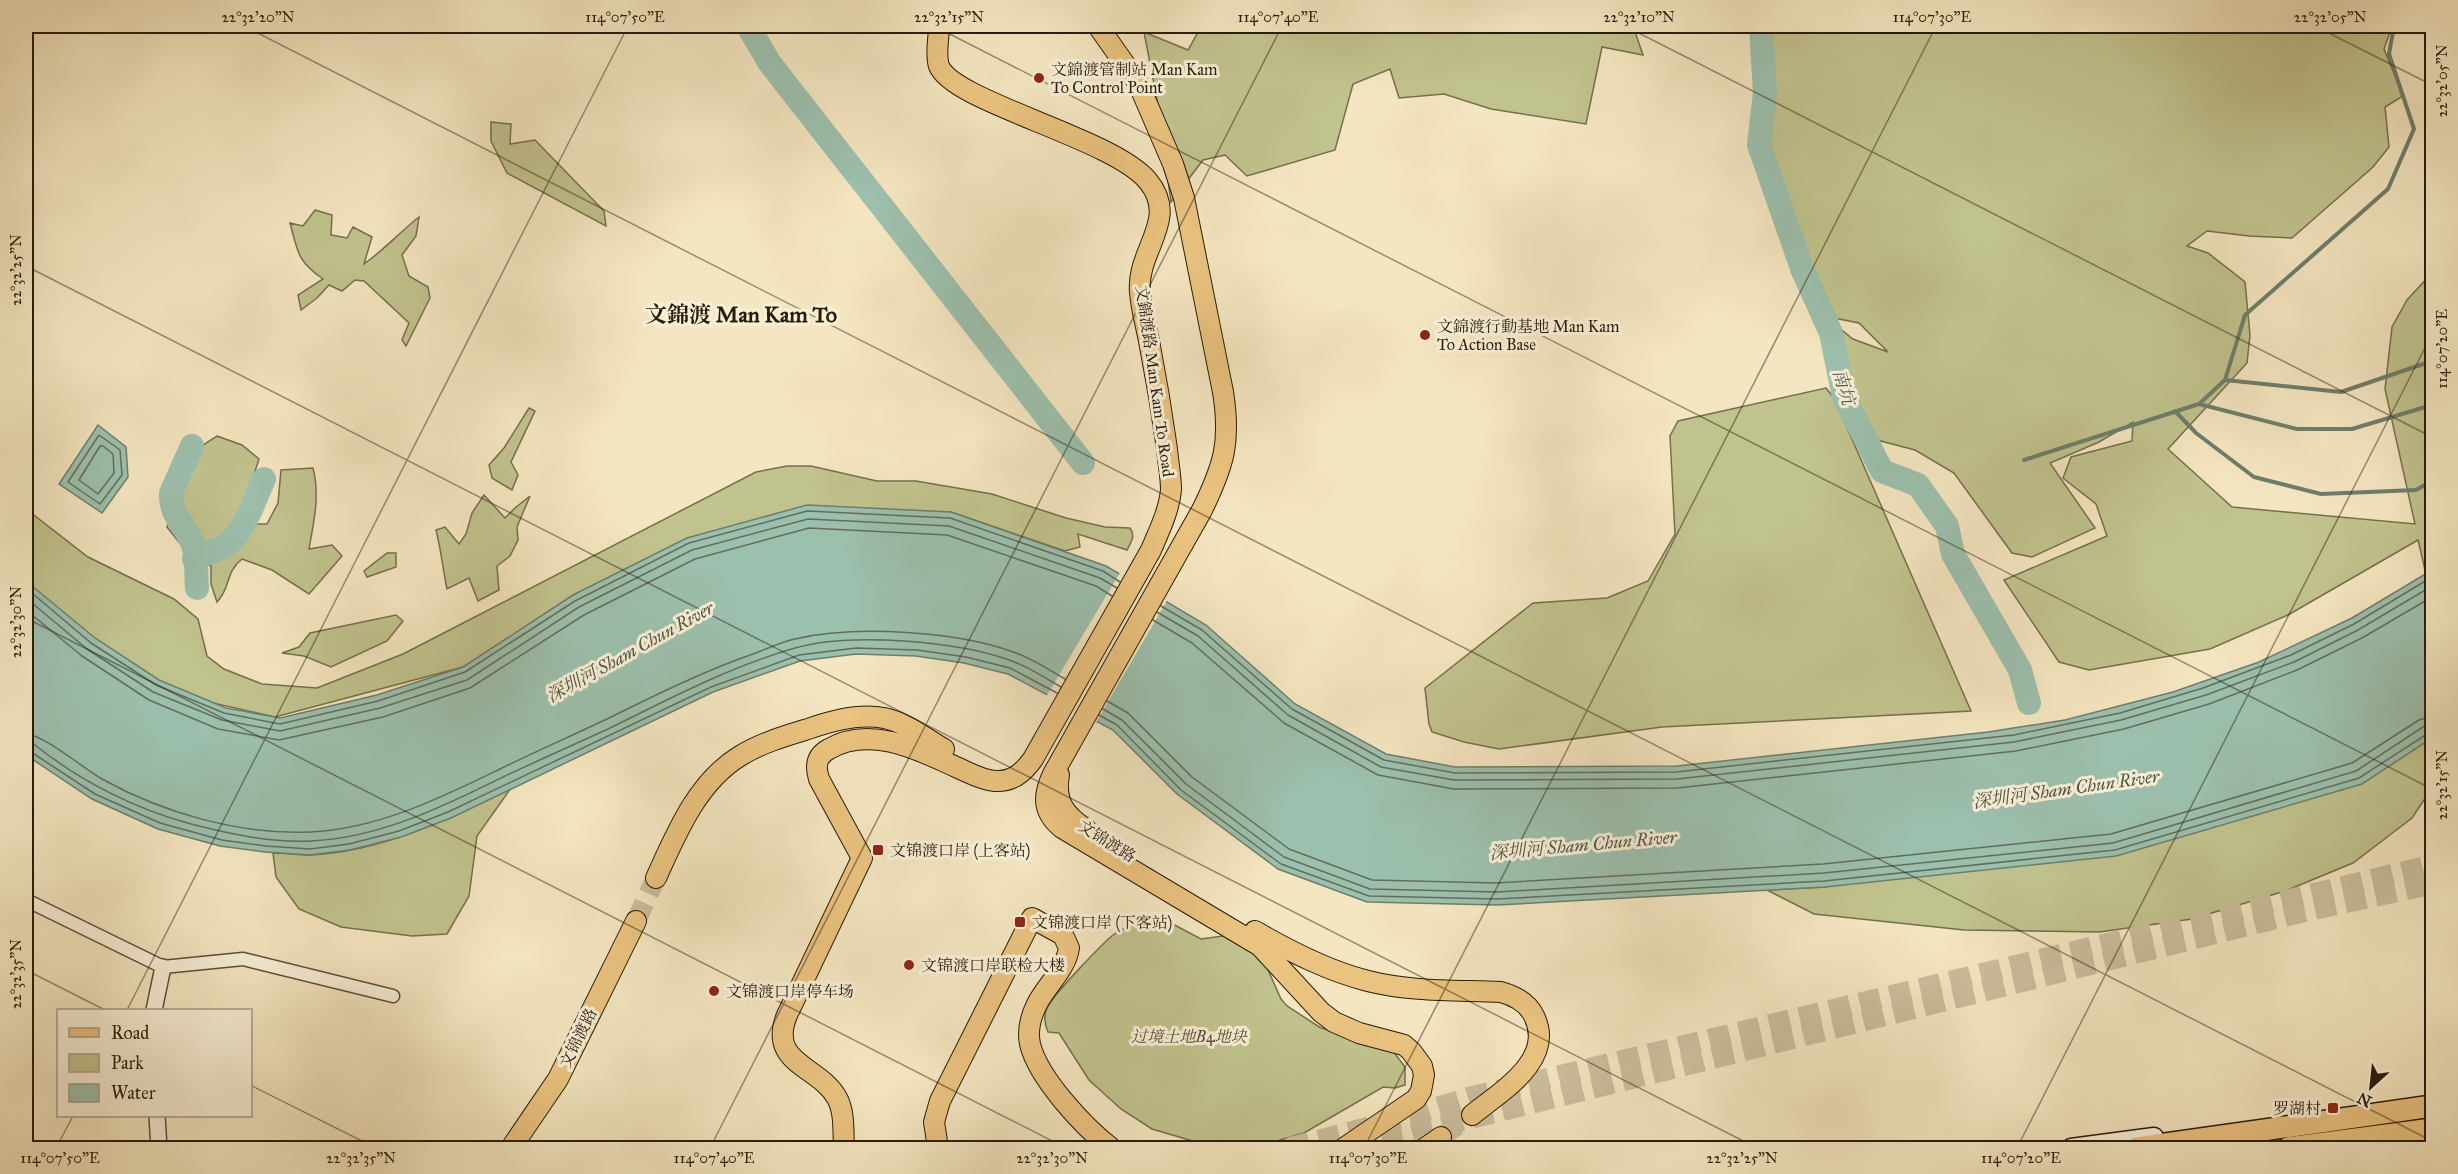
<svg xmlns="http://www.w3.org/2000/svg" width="2458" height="1174" viewBox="0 0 2458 1174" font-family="'IM FELL Great Primer','Noto Serif SC',serif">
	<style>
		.green { fill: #c1c38e; stroke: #746f4c; stroke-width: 1.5 }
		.water { fill: #9cc0ae; stroke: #6e7e6c; stroke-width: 1.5 }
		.pier { fill: #f4e6c1 }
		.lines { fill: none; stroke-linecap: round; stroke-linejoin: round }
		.shore { stroke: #626e5c; stroke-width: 1.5 }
		.stream { stroke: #6e7e6c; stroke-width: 4 }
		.river { stroke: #9cc0ae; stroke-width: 24 }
		.primary-tunnel { stroke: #cbbd9c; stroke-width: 20; stroke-dasharray: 20 10; stroke-linecap: butt }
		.trunk-tunnel { stroke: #cbbd9c; stroke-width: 21; stroke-dasharray: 21 10; stroke-linecap: butt }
		.minor-casing { stroke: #5b4e37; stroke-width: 15 }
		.tertiary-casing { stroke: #5b4e37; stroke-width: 18 }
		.secondary-casing { stroke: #281b09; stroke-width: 21 }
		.primary-casing { stroke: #281b09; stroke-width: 22 }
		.trunk-casing { stroke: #281b09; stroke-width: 24 }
		.minor { stroke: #f8efd7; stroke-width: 12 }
		.tertiary { stroke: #f8efd7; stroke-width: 15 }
		.secondary { stroke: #f8efd7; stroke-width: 18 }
		.primary { stroke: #eac380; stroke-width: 20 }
		.trunk { stroke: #eac380; stroke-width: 21 }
		.ticks { fill: none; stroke: #281b09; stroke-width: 1.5; stroke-opacity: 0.45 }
		.poi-dot { fill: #8f2418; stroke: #f8efd7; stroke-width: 2 }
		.labels { text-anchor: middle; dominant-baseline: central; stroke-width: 6; stroke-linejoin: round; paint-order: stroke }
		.poi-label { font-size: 16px; fill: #281b09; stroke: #f8efd7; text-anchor: start }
		.street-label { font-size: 16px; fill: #281b09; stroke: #f8efd7 }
		.park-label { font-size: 16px; font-style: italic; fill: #564d31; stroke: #f8efd7 }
		.water-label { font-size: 18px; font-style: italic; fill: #515543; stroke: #f8efd7 }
		.district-label { font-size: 22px; font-weight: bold; fill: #281b09; stroke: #f8efd7 }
		.neatline { fill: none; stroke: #281b09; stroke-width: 2 }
		.ticks-label { font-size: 15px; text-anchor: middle; fill: #281b09 }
	</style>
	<rect width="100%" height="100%" fill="#f4e6c1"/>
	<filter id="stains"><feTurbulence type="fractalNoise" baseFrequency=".00333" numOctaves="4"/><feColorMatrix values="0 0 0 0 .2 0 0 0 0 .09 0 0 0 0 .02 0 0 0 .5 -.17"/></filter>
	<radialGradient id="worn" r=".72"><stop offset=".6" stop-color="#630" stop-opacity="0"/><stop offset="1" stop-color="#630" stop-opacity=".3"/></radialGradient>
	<g class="green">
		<polygon points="1193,26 1633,26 1643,55 1602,47 1586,124 1491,109 1444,94 1399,98 1390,69 1353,84 1335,150 1247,176 1225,155 1203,160 1171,202 1157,100 1144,32 1188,50 1198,32"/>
		<polygon points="1761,26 2392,26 2384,49 2403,96 2385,107 2389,147 2373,167 2292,238 2249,236 2207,231 2187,246 2208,253 2245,282 2250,335 2247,363 2168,449 2232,507 2415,524 2385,389 2392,327 2407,300 2432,273 2432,570 2426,574 2418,540 2288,615 2210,649 2089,670 2059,662 2004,580 2107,536 2096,504 2063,478 2071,457 2132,441 2133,422 2099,442 2050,463 2095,528 2032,557 2012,553 1954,473 1915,450 1877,440 1822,333 1834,324 1853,339 1888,352 1859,323 1824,316 1759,145 1764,105"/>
		<polygon points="491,122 511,124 510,144 535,140 604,211 606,226 507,173 491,141"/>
		<path d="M315 210 332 215 331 235 347 238 353 227 372 237 364 264C384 250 400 232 419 217L416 236 402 255 409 276 428 287 430 298 406 346 402 340 409 323 364 281 355 280 342 291 329 285 317 298 301 310 298 295 323 279C297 261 298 252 290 223L303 226Z"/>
		<polygon points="1826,388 1834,398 1971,711 1662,727 1499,749 1464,742 1432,732 1429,724 1425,688 1533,603 1607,598 1648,581 1675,534 1670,436 1678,421"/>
		<polygon points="529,408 535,411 511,462 518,475 512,490 492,478 489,465 504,448"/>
		<path d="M217 436 242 445 259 459 242 511 251 524H267L278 503 281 470 313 468C320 495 314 521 309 549L332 545 342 556 309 594 272 570 242 559C225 572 231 588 217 602L211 584V566L186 551 167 527 183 485 203 445Z"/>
		<path d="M787 466H811L877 481H916L992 494 1066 518 1105 527 1130 528C1136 536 1131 542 1127 550L1078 534 1080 547 1065 551 951 512 463 667 275 717 178 695 104 649 26 586V509L88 557 174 599 198 619 207 656 224 669 262 684 317 688 403 654 756 472Z"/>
		<path d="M484 495 505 518 515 508 530 496 517 527 518 540 510 556 497 566 499 590 478 601 469 578 447 589C443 569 441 550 436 530L445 527 459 544 466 534 472 513Z"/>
		<polygon points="387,553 396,553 396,567 367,577 364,571"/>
		<polygon points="396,615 403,621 387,641 331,667 304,656 282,653 299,647 310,633"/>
		<polygon points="2432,737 2432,788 2412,818 2353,863 2285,891 2192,919 2099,932 1964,930 1814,914 1767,890 1825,887"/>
		<path d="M511 788 477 836 469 896 447 934 412 936 341 927 299 909 276 877 273 853C286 853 298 855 310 855 382 852 448 819 511 788Z"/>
		<path d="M1167 921 1201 939 1230 935 1260 952 1281 999 1287 1006 1321 1028 1371 1041 1393 1051 1405 1067V1085L1395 1088 1383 1087 1304 1133 1253 1148 1203 1144 1152 1129 1121 1109 1089 1080 1059 1033 1048 1032C1044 1023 1043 1015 1048 1006 1055 993 1101 945 1113 935 1128 924 1149 923 1167 921Z"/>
	</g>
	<g class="water">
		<polygon points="98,425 126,447 128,477 102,513 59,484"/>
		<polygon points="807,505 951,512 1106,566 1206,625 1295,704 1386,754 1455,767 1677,766 1988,732 2065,720 2173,692 2259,662 2352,618 2432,570 2432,738 2362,784 2116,856 1825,887 1497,905 1367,902 1278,869 1177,794 1113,730 1008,674 964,663 916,656 856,654 800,661 713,692 451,818 401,837 350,850 310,855 265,852 220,846 158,829 92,799 26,755 26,581 95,638 159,680 226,708 280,718 377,695 463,667 573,595 687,538"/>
	</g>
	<polygon class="pier" points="1121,571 1168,599 1095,724 1046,697"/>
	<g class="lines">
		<g class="shore">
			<polygon points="99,435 120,450 122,475 100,504 68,482"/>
			<polygon points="100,446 103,446 113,454 114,473 98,494 79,480"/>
			<polyline points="26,588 91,643 156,685 224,713 280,724 378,701 465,672 575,601 689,543 807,511 950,518 1103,571 1120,582"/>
			<polyline points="26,598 87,649 153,692 222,720 280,731 380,708 467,680 579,607 692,550 808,519 949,526 1100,578 1117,588"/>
			<polyline points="1161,606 1202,630 1292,709 1384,760 1455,773 1676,772 2014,735 2120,713 2203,688 2291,655 2354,624 2432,577"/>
			<polyline points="26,610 82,656 149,700 218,729 279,740 383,717 470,688 584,615 695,559 809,528 947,535 1096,586 1112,596"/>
			<polyline points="1157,612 1198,636 1288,715 1381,767 1454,780 1677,779 2014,742 2121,720 2206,695 2294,662 2358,630 2432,586"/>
			<polyline points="1153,620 1192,643 1284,723 1378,775 1454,789 1677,788 2016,751 2124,729 2209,704 2297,670 2362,638 2432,597"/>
			<polyline points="1107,701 1128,713 1192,777 1289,849 1372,880 1496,883 1823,864 2111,834 2352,763 2419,720 2432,716"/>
			<polyline points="1103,709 1122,720 1186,784 1284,857 1370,889 1497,892 1824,873 2113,843 2356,771 2423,727 2432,725"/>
			<polyline points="1099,715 1117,725 1181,790 1281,864 1369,896 1497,899 1824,881 2115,850 2359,778 2427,734 2432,733"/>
			<path d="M26 734C44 735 83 768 102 779 163 813 240 835 310 832 378 829 440 798 500 769 536 751 574 735 611 717 658 694 704 671 753 654 767 649 781 642 795 639 856 625 958 631 1016 653 1033 659 1049 670 1065 679"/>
			<path d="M26 743 35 745C80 781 135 809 191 824 230 834 271 843 311 841 379 838 442 807 503 777 537 761 573 745 608 729 669 699 729 667 795 648 850 632 958 641 1012 661 1029 667 1045 678 1061 687"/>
			<polyline points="26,751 31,752 95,794 160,823 222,840 266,846 310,849 349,844 399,831 448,812 711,687 799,655 856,648 917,650 966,657 1010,668 1057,693"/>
		</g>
		<g class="stream">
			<polyline points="2225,380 2341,392 2432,361"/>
			<polyline points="2199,404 2297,429 2352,429 2432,405"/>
			<polyline points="2175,411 2196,433 2254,477 2321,494 2416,490 2432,481"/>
			<polyline points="2024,460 2199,404 2225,380 2245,315 2388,189 2414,129 2389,54 2394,26"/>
		</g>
		<g class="river">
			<polyline points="748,26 769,62 793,93 1083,463"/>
			<polyline points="1761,26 1765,93 1759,145 1803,271 1831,333 1844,397 1882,471 1918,485 1947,526 1953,554 2020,670 2029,703"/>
			<path d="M192 446 171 493C170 519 189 527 194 549 197 561 196 576 197 588"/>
			<path d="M194 559C203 554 213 552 221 548 244 537 254 500 264 479"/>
		</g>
		<g class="primary-tunnel">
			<polyline points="636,921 656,878"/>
			<polyline points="1441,1137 1472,1115"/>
		</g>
		<g class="trunk-tunnel">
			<polyline points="1289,1148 1396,1120 1471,1097 2432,865"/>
			<polyline points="1352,1148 2302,912 2432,884"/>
		</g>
		<g class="minor-casing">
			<polyline id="minor" points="26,900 163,967 243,959 393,996"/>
		</g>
		<g class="tertiary-casing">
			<g id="tertiary">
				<polyline points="154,1010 163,967"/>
				<polyline points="157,1116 159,1148"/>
			</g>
		</g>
		<g class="secondary-casing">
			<polyline id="secondary" points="2071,1148 2154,1137"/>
		</g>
		<g class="primary-casing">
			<g id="primary">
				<path d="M1098 26 1138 83 1173 164 1184 198 1223 392C1231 442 1224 465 1202 510L1053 774C1043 795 1042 812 1062 828L1260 946 1321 1012 1334 1022 1359 1033 1404 1045 1411 1051 1422 1066 1424 1075 1421 1091 1416 1099 1344 1148"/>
				<path d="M1059 775C1054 801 1065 816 1086 829"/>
				<path d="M656 878C676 834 697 782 740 756 761 743 785 736 808 729 830 721 860 713 884 718 905 722 925 738 944 749"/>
				<path d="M1255 931C1291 952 1328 971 1368 981 1411 992 1457 990 1501 992 1515 996 1528 1003 1534 1016 1556 1060 1500 1092 1472 1115"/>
				<polyline points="511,1148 558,1079 636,921"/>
				<path d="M844 1148C843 1133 845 1112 837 1098 820 1066 767 1064 787 1015L862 858 819 779C815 766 816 756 829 749 870 725 919 750 956 767 968 772 981 780 995 781 1012 782 1023 773 1033 759L1151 550C1159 531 1169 511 1171 490 1171 476 1168 462 1167 449 1162 413 1156 377 1149 341 1146 325 1141 308 1140 292 1136 250 1180 220 1148 181 1113 138 953 102 939 66 935 54 939 38 939 26"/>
				<path d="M938 1148 934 1122 940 1101 1032 918 1063 935 1069 948C1066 969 1046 986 1037 1004 1031 1016 1027 1030 1030 1044 1038 1078 1084 1127 1111 1148"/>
				<polyline points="1425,1148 1441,1137"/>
			</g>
		</g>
		<g class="trunk-casing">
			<g id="trunk">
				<polyline points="2137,1148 2432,1106"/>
				<polyline points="2288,1148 2432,1129"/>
			</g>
		</g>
		<use href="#minor" class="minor"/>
		<use href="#tertiary" class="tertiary"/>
		<use href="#secondary" class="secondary"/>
		<use href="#primary" class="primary"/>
		<use href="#trunk" class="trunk"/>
	</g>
	<path class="ticks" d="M244 26 2432 1141M934 26 2432 789M1625 26 2432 437M2315 26 2432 85M26 266 1757 1148M26 618 1066 1148M26 970 105 1010M127 1010 628 26M250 1085 376 1148M56 1148 73 1116M710 1148 1282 26M1364 1148 1936 26M2017 1148 2432 334"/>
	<g class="poi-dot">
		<circle cx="1039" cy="78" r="6"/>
		<circle cx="1425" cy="335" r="6"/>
		<rect x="872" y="844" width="12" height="12" rx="3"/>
		<rect x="1014" y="916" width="12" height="12" rx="3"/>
		<circle cx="909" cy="965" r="6"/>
		<circle cx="714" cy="991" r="6"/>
		<rect x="2327" y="1102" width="12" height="12" rx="3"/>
	</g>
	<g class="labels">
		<g class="poi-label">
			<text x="1051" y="69">文錦渡管制站 Man Kam<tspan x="1051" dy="18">To Control Point</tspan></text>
			<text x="1437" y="326">文錦渡行動基地 Man Kam<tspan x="1437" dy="18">To Action Base</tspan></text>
			<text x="890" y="850">文锦渡口岸 (上客站)</text>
			<text x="1032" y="922">文锦渡口岸 (下客站)</text>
			<text x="921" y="965">文锦渡口岸联检大楼</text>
			<text x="726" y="991">文锦渡口岸停车场</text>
			<text x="2321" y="1108" text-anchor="end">罗湖村</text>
		</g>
		<g class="street-label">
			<text transform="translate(1155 381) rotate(82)">文錦渡路 Man Kam To Road</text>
			<text transform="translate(1107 841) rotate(32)">文锦渡路</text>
			<text transform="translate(578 1038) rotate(-64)">文锦渡路</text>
		</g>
		<g class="park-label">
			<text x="1189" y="1036">过境土地B4地块</text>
		</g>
		<g class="water-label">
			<text transform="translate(1844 387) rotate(73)">南坑</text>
			<text transform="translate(630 652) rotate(-29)">深圳河 Sham Chun River</text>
			<text transform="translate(2066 789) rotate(-8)">深圳河 Sham Chun River</text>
			<text transform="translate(1583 845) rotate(-5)">深圳河 Sham Chun River</text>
		</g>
		<g class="district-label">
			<text x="741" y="314">文錦渡 Man Kam To</text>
		</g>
	</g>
	<rect width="2458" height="1174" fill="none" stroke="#f4e6c1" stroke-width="66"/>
	<rect x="57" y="1009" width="195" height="108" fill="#f8efd7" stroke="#a59a85" stroke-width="1.5"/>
	<rect x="69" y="1028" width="30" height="9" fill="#eac380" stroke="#a59a85" stroke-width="1.5"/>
	<text x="111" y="1039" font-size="18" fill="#281b09">Road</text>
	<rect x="69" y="1054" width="30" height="18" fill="#c1c38e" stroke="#a59a85" stroke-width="1.5"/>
	<text x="111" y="1069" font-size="18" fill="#281b09">Park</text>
	<rect x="69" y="1084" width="30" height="18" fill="#9cc0ae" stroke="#a59a85" stroke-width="1.5"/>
	<text x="111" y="1099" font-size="18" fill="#281b09">Water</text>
	<g transform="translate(2371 1087) rotate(207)" stroke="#f8efd7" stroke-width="4.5" paint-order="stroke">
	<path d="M0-4.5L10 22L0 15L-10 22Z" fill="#281b09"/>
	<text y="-9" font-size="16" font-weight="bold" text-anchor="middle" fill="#281b09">N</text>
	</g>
	<rect x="33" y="33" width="2392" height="1108" class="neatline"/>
	<g class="ticks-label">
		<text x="258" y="22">22°32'20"N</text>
		<text x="625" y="22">114°07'50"E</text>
		<text x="949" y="22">22°32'15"N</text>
		<text x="1278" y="22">114°07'40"E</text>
		<text x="1639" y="22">22°32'10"N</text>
		<text x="1932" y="22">114°07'30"E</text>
		<text x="2330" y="22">22°32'05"N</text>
		<text transform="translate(2442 81) rotate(-90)" y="5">22°32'05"N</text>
		<text transform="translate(16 270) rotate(-90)" y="5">22°32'25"N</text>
		<text transform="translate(2442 349) rotate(-90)" y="5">114°07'20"E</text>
		<text transform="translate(16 622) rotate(-90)" y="5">22°32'30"N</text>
		<text transform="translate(2442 785) rotate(-90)" y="5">22°32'15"N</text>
		<text transform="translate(16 974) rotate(-90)" y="5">22°32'35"N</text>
		<text x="60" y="1163">114°07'50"E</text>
		<text x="361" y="1163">22°32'35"N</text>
		<text x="714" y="1163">114°07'40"E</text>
		<text x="1052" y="1163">22°32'30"N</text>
		<text x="1368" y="1163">114°07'30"E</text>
		<text x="1742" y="1163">22°32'25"N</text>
		<text x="2021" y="1163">114°07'20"E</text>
	</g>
	<rect width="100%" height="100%" filter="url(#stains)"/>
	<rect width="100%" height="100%" fill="url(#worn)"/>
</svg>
